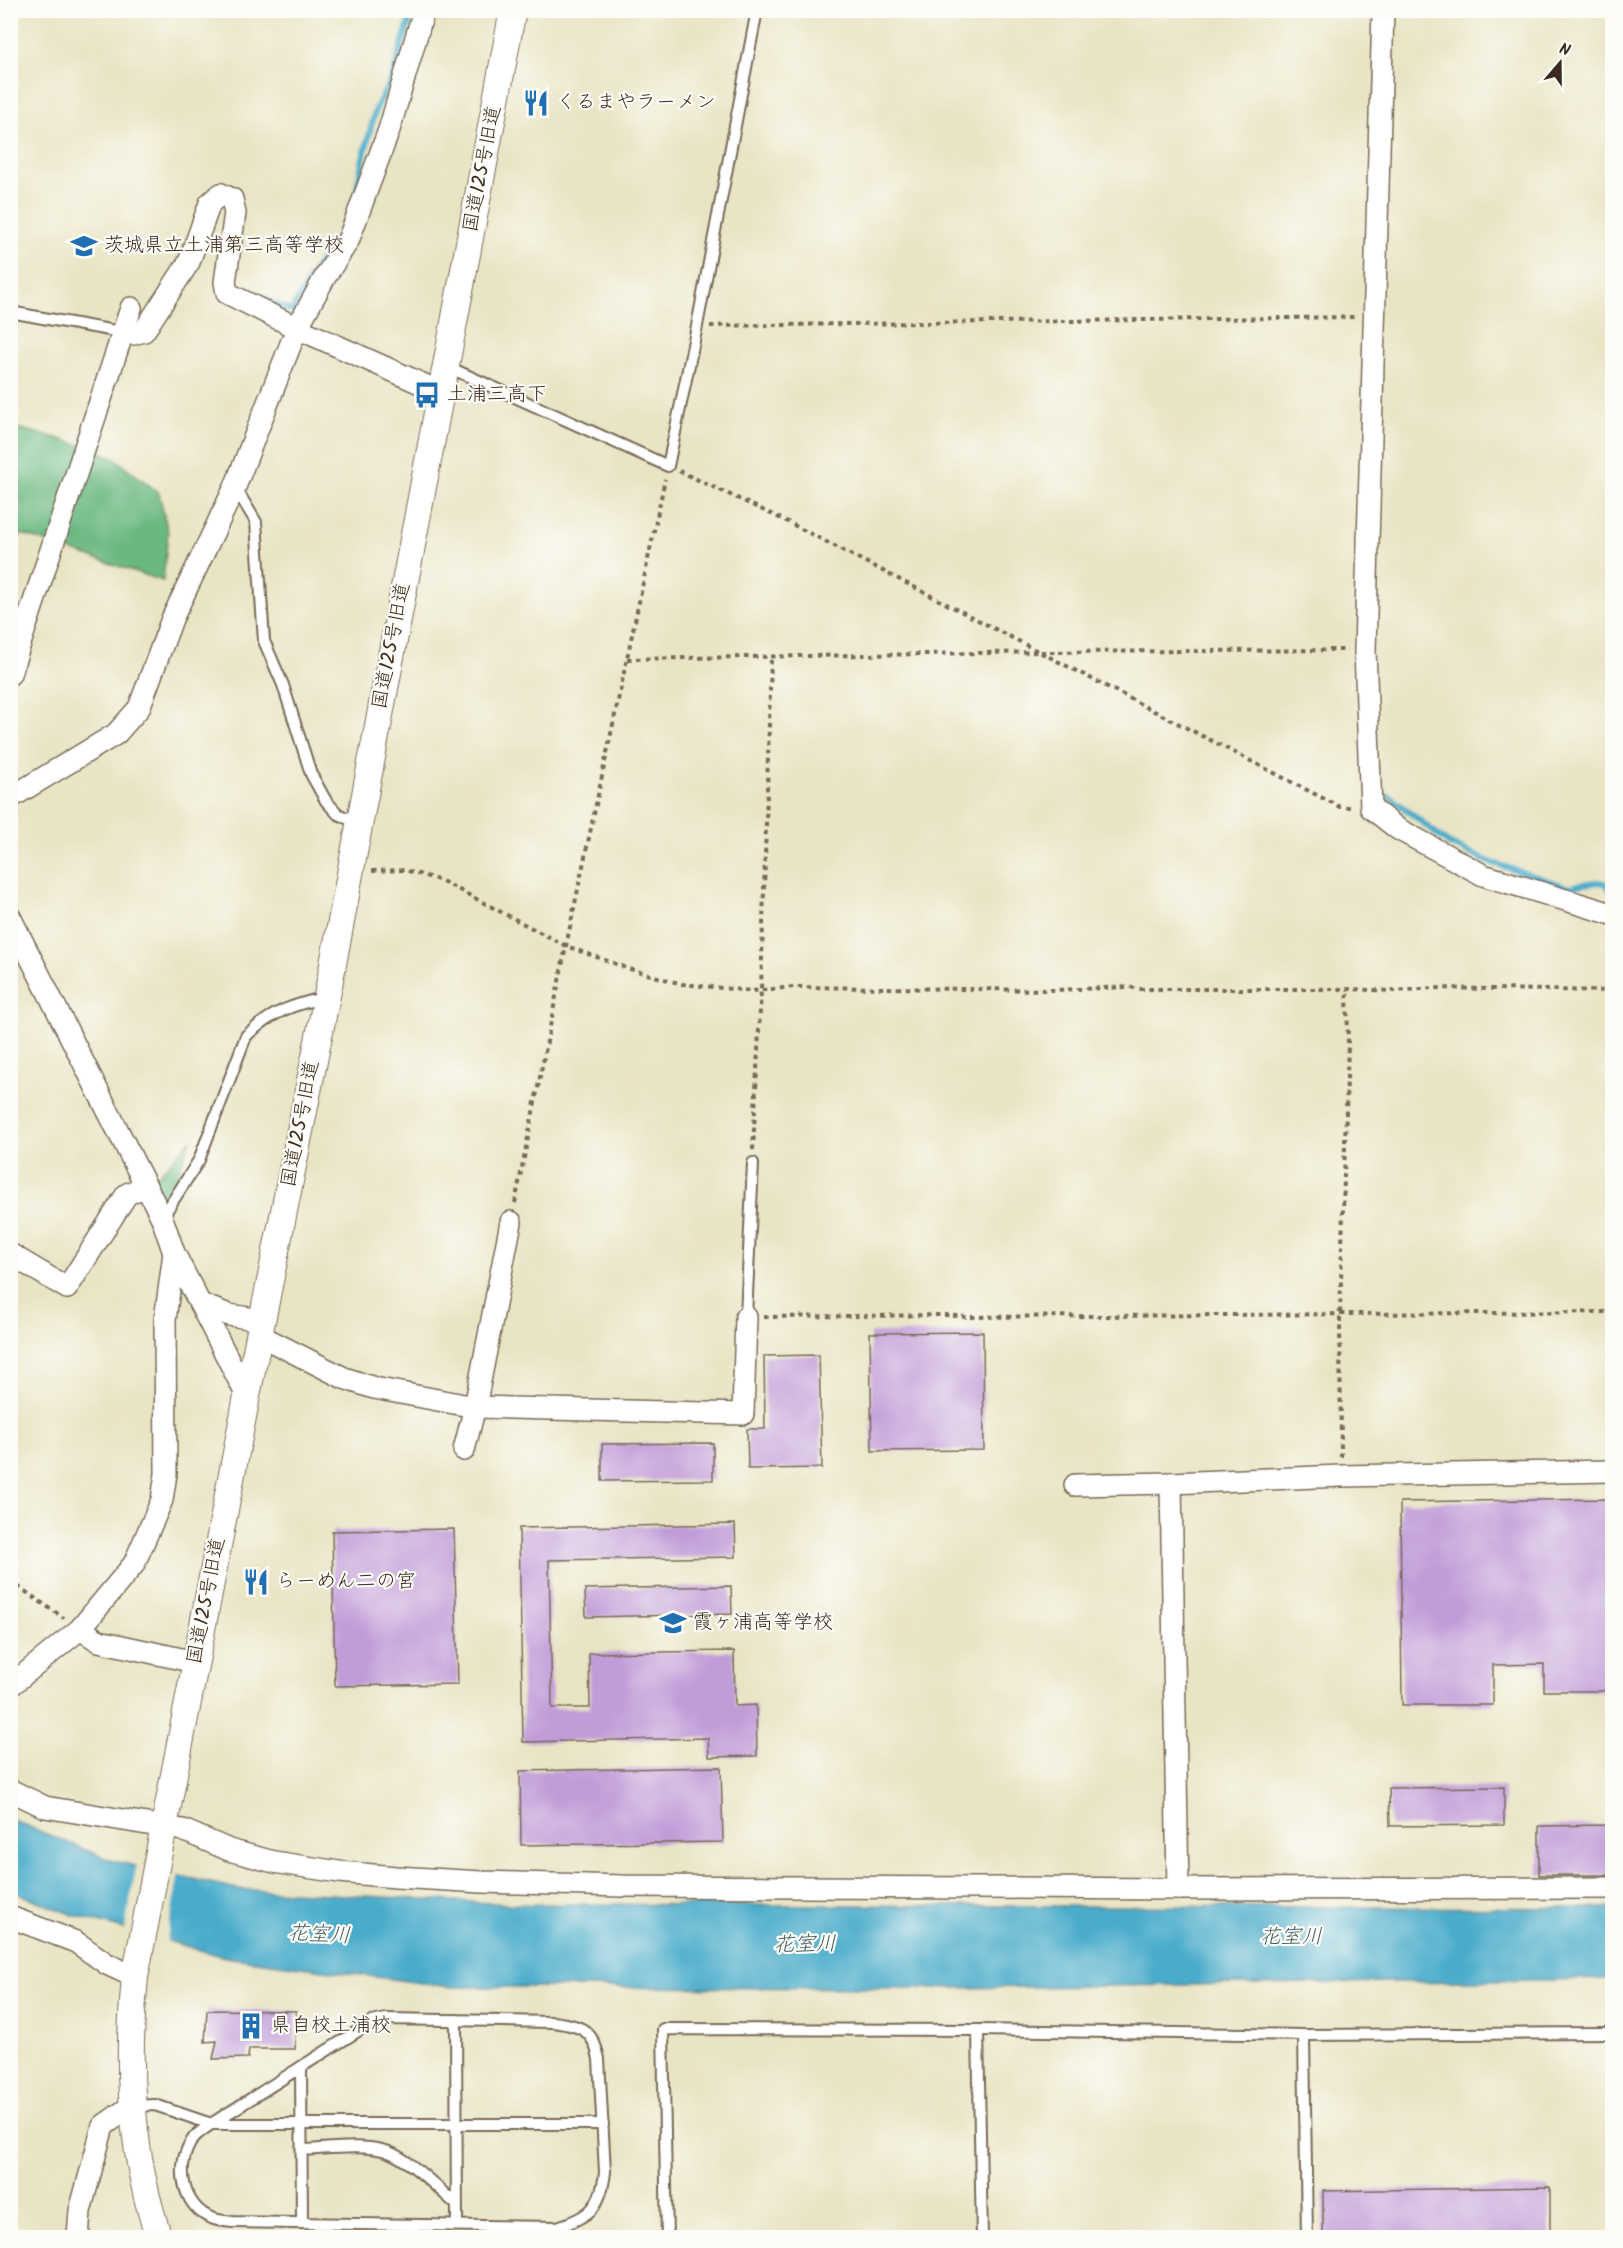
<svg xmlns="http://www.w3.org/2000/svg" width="1623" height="2248" viewBox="0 0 1623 2248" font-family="Kalam,'Klee One',sans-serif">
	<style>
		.forest { fill: #6bb881; stroke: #537150; stroke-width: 1.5 }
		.water { fill: #4aacca; stroke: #426b74; stroke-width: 1.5 }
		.pier { fill: #e9e4c4 }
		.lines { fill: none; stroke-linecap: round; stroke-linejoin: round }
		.stream { stroke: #4aacca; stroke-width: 6 }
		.building { fill: #c09cd8 }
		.service-casing { stroke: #786b58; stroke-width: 14 }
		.minor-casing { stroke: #786b58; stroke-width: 24 }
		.tertiary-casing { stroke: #786b58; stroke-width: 28 }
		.path { stroke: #786b58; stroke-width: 4; stroke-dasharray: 4.5 4.5; stroke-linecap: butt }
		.service { stroke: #fff; stroke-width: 10 }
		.minor { stroke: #fff; stroke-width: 21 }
		.tertiary { stroke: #fff; stroke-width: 26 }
		.labels { text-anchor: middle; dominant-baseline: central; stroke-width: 4.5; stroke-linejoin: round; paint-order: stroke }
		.poi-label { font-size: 20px; fill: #3b2a1e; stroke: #fdfcf7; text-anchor: start }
		.street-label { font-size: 20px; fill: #3b2a1e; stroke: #fdfcf7 }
		.water-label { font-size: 21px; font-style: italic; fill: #415e63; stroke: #fdfcf7 }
	</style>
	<rect width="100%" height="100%" fill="#fdfcf7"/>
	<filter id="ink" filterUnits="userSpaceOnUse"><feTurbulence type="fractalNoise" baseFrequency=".0167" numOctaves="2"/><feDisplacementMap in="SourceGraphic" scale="12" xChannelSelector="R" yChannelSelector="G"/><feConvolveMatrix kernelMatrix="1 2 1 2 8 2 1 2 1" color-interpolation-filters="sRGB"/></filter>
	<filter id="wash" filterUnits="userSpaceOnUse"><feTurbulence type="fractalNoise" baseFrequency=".008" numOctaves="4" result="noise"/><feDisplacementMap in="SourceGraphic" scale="24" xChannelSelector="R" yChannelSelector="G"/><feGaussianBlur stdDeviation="1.35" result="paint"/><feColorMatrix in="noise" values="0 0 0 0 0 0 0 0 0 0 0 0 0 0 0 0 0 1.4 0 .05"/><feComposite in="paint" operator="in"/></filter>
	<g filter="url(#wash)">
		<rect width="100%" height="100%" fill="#e9e4c4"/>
		<g class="forest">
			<polygon points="17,428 64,440 113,457 159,493 168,533 163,581 22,534 11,545 11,430"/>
			<polygon points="191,1139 162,1218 150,1184"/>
		</g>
		<polygon class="water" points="10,1819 110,1860 237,1889 510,1904 1612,1908 1612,1979 954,1988 451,1987 225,1957 73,1915 11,1891"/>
		<polygon class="pier" points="137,1863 179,1873 166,1944 124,1933"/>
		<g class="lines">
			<g class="stream">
				<polyline points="357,188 362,163 376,108 390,82 413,10"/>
				<polyline points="265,300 292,311 311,275 340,234"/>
				<polyline points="1389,796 1448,843 1487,861 1568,887 1596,882 1605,883 1612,892"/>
			</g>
		</g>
		<g id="blocks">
			<g class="building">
				<polygon points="983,1332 984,1450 872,1451 870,1333"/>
				<polygon points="819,1355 822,1468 748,1469 747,1429 765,1429 764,1356"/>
				<polygon points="713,1443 713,1480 602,1481 602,1444"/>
				<polygon points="1612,1499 1612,1691 1544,1691 1544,1664 1493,1665 1493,1705 1402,1705 1400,1502"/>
				<polygon points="735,1524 736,1557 549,1560 552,1708 590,1708 589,1653 734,1651 735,1706 756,1705 757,1756 709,1757 708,1738 523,1742 519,1528"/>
				<polygon points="454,1529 458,1684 335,1686 332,1531"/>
				<polygon points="731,1586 732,1614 586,1617 585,1589"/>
				<polygon points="721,1767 723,1842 521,1845 520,1771"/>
				<polygon points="1504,1787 1504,1825 1390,1826 1389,1788"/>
				<polygon points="1612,1825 1612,1875 1539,1875 1539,1826"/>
				<polygon points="207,2010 296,2011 295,2049 249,2049 248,2058 213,2059 217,2041 205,2042"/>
				<polygon points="1550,2187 1550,2238 1323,2238 1323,2191"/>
			</g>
		</g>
	</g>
	<g filter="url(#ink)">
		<use href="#blocks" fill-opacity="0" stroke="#786b58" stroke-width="1.5"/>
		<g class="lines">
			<g class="service-casing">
				<g id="service">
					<polyline points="10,312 126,333"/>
					<polyline points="446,366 668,466 697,326 757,10"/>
					<polyline points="235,487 256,522 264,641 283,685 311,774 326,801 338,814 359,824"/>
					<path d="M162 1218 199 1160 246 1036C273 1011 292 1005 327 997"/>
					<polyline points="746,1317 753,1163"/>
					<path d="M386 2019 553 2022C582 2026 593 2029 599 2059L605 2172C601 2207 590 2217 557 2227L233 2222C227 2221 220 2221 214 2219 182 2209 174 2164 193 2139 197 2133 205 2129 211 2124L372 2022Z"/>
					<polyline points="456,2020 457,2225"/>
					<polyline points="978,2030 1304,2035 1612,2033"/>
					<polyline points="1304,2035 1307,2238"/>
					<polyline points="301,2067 302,2223"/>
					<polyline points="132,2106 155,2105 211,2124 603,2124"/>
					<path d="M302 2150C327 2149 362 2144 386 2151 410 2159 437 2188 456 2204"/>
					<polyline points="667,2238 663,2029 978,2030 982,2238"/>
				</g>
			</g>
			<g class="minor-casing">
				<g id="minor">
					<polyline points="1383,10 1365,650 1371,808 1398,829 1483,875 1612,914"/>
					<polyline points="133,334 144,331 189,262 210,203 221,194 232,199 235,213 225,282 227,293 297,328 440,392"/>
					<polyline points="10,674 131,308"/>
					<polyline points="10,798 116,734 139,708 172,619 235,487 297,328 325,277 348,241 389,130 424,10"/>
					<polyline points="10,917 162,1218 174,1253 247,1396"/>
					<polyline points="10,1254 67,1288 127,1194 146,1186"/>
					<polyline points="200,1304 229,1315 262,1320"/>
					<polyline points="259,1335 344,1378 374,1388 475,1407 743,1414 746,1317"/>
					<polyline points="464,1450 475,1407 511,1222"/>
					<polyline points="1171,1483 1178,1889"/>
					<polyline points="1075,1485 1171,1483 1341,1476 1612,1471"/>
					<polyline points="80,1629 99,1641 195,1662"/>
					<polyline points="10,1686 80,1629 134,1564 162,1500 166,1474 165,1320 174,1253"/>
					<polyline points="10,1790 45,1807 183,1830 229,1850 274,1862 339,1872 396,1877 482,1882 623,1886 1178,1889 1612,1888"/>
					<polyline points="10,1917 76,1942 107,1964 135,1977"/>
					<polyline points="78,2238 80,2211 103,2126 131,2106"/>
				</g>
			</g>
			<g class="tertiary-casing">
				<path id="tertiary" d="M159 2238C130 2153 126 2065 135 1977L247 1396 327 996 513 10"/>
			</g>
			<g class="path">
				<polyline points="710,326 1356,317"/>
				<polyline points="679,471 784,520 1340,807 1353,807"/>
				<polyline points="627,659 1043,652 1347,650"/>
				<polyline points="372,871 405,870 442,881 566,946 630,969 682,984 752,991 794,987 1055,990 1129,987 1141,989 1347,989 1395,991 1433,988 1612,991"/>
				<polyline points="753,1150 761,990 771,657"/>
				<polyline points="515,1203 566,946 665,479"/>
				<polyline points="764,1317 946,1315 967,1317 1612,1312"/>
				<polyline points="1341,1457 1340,1314 1348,1043 1347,989"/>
				<polyline points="10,1581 64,1618"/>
			</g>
			<use href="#service" class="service"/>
			<use href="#minor" class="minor"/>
			<use href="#tertiary" class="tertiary"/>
		</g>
	</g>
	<defs>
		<g id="restaurant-bare" transform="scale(2.07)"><path d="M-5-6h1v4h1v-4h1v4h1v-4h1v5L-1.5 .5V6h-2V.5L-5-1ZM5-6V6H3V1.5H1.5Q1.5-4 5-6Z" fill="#1f6fb2" stroke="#fdfcf7" stroke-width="2.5" paint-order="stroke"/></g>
		<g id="school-bare" transform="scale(2.07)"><path d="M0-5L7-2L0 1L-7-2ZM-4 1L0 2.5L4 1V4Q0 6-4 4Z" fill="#1f6fb2" stroke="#fdfcf7" stroke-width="2.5" paint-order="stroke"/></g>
		<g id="bus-bare" transform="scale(2.07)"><path d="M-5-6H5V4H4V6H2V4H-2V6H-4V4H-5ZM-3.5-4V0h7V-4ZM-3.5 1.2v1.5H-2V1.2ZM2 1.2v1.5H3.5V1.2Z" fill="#1f6fb2" stroke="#fdfcf7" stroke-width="2.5" paint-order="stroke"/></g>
		<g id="building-bare" transform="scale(2.07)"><path d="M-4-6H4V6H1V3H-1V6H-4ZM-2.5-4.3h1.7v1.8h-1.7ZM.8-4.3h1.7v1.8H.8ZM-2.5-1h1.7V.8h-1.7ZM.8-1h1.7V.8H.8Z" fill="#1f6fb2" stroke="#fdfcf7" stroke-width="2.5" paint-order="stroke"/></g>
	</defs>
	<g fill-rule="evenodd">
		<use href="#restaurant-bare" x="536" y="103"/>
		<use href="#school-bare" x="84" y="246"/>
		<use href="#bus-bare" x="427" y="395"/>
		<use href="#restaurant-bare" x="256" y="1582"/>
		<use href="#school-bare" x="673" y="1623"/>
		<use href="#building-bare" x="251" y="2026"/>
	</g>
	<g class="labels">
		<g class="poi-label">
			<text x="556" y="103">くるまやラーメン</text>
			<text x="104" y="246">茨城県立土浦第三高等学校</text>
			<text x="447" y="395">土浦三高下</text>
			<text x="276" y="1582">らーめん二の宮</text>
			<text x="693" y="1623">霞ヶ浦高等学校</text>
			<text x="271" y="2026">県自校土浦校</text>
		</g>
		<g class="street-label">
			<text transform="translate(483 169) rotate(-79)">国道125号旧道</text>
			<text transform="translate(392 646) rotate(-79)">国道125号旧道</text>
			<text transform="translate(301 1124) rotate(-79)">国道125号旧道</text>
			<text transform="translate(207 1601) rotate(-79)">国道125号旧道</text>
		</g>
		<g class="water-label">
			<text transform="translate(319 1935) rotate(3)">花室川</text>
			<text x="1291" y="1937">花室川</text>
			<text transform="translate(805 1945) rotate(-1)">花室川</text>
		</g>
	</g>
	<rect width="1623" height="2248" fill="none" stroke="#fdfcf7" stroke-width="36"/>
	<g transform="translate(1560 63) rotate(20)" stroke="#fdfcf7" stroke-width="4.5" paint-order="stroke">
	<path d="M0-4.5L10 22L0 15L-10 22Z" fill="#3b2a1e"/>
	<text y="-9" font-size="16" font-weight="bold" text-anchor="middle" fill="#3b2a1e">N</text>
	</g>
</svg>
